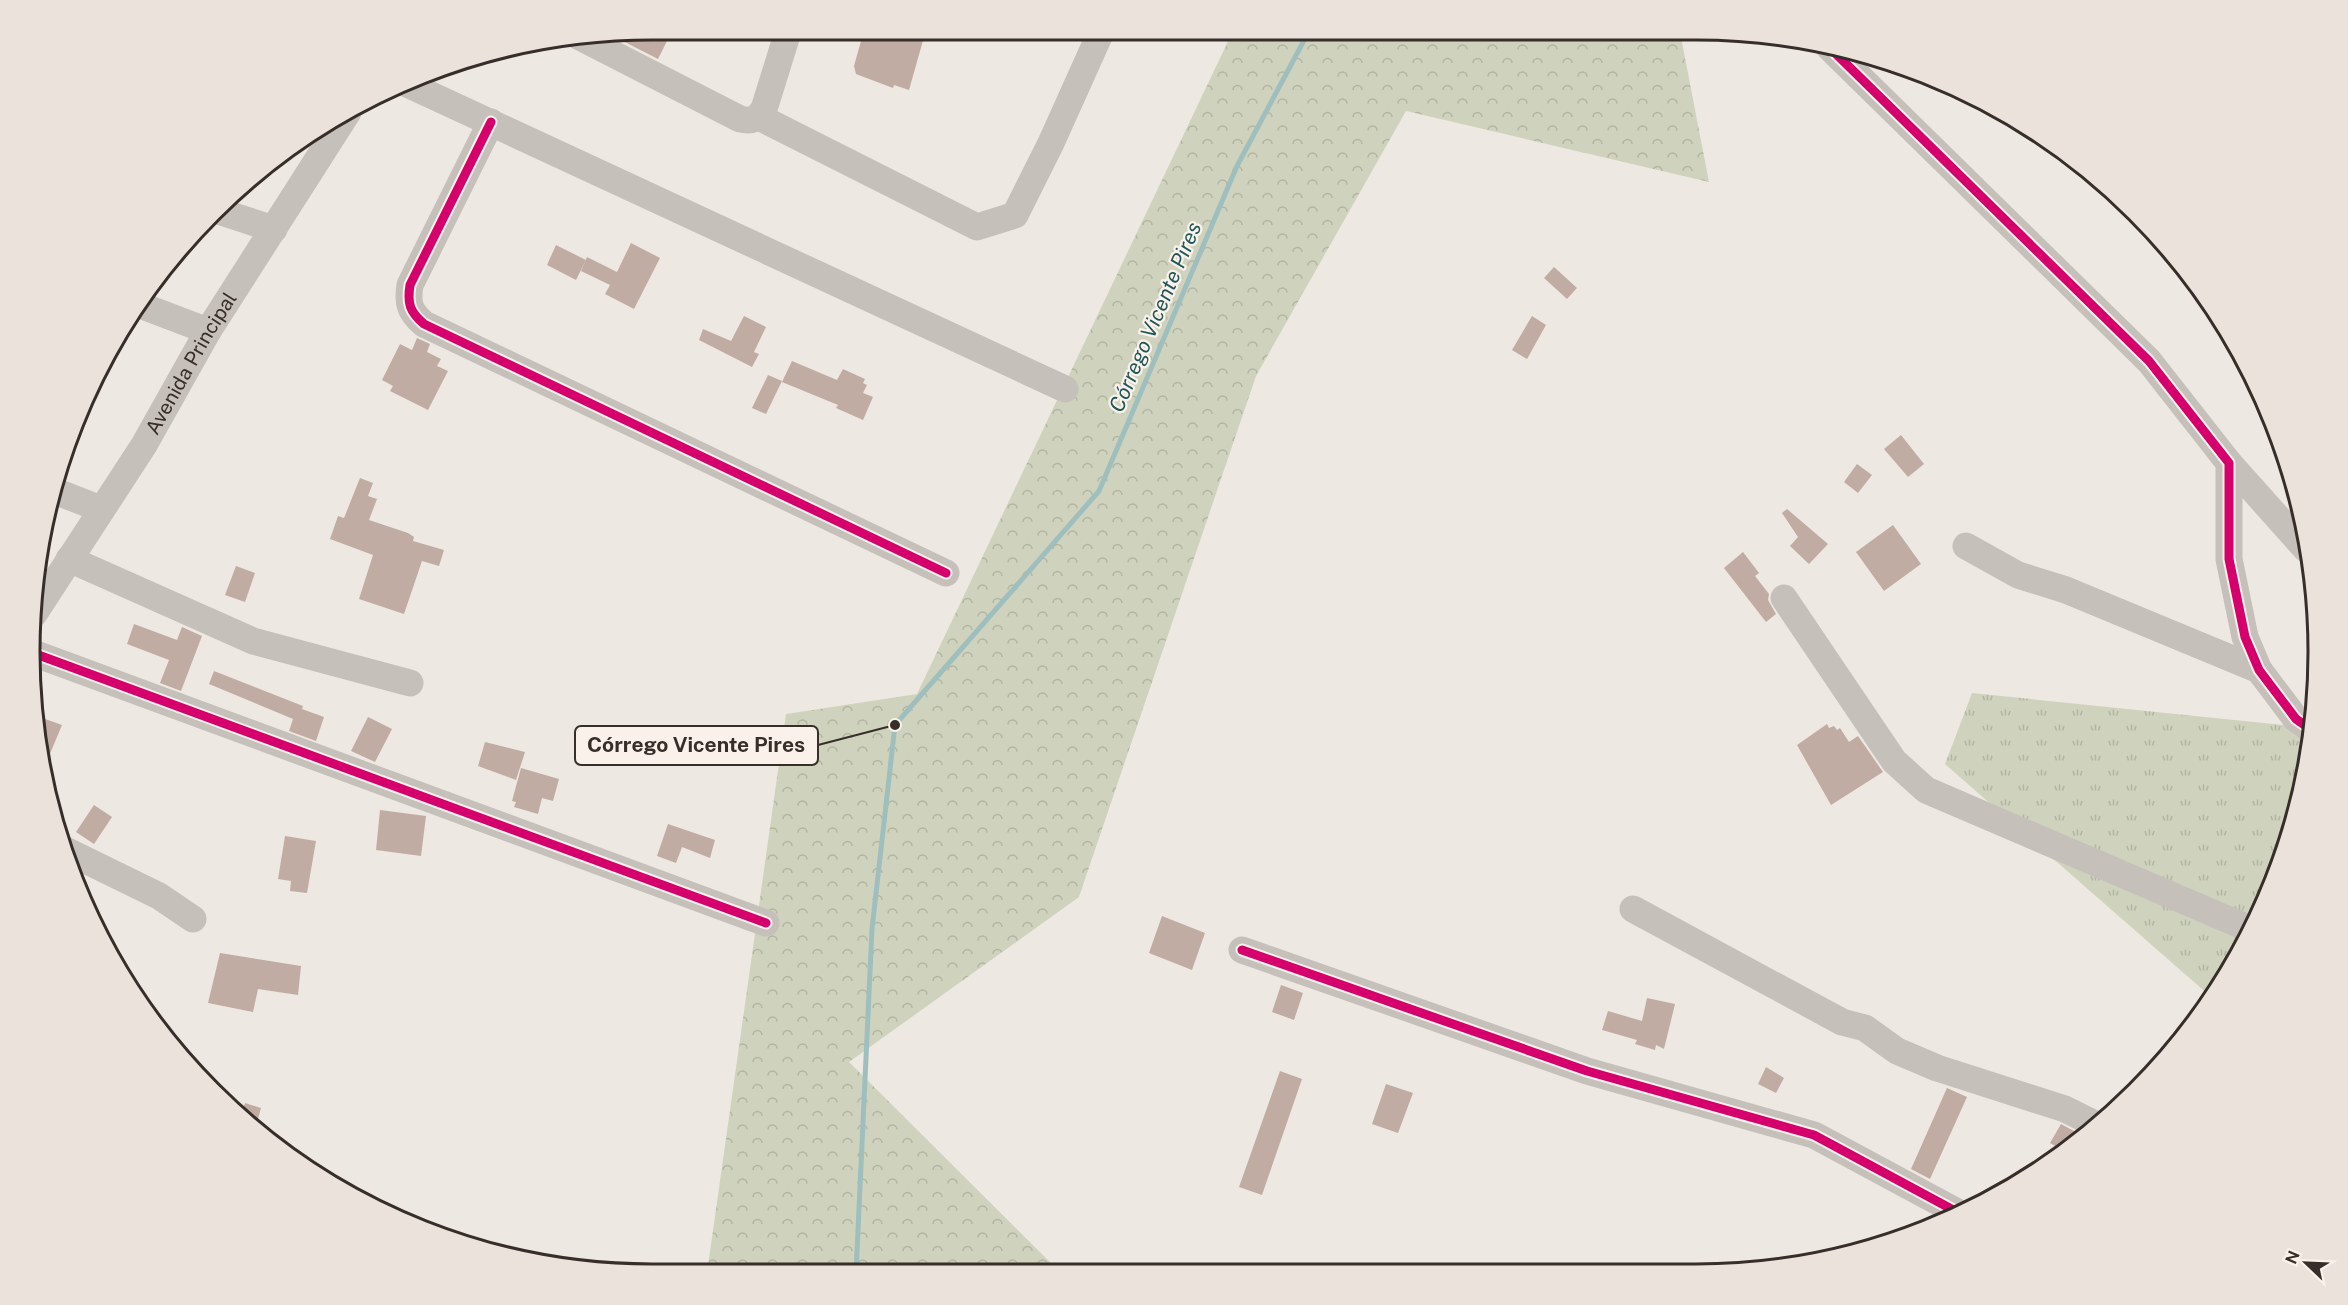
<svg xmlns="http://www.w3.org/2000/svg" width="2348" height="1305" viewBox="0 0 2348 1305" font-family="'Public Sans',sans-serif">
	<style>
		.grass { fill: url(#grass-tufts) }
		.forest { fill: url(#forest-crowns) }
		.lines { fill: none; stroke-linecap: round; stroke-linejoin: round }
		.stream { stroke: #9fbfbe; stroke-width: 5 }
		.building { fill: #c1aca4 }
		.minor { stroke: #c6c0bb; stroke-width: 27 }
		.cycleway-casing { stroke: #faf2ea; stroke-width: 13 }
		.cycleway { stroke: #d6006c; stroke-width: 9 }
		.labels { text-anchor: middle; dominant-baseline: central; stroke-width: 4.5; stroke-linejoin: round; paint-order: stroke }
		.street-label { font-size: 20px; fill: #372d29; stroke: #faf2ea }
		.water-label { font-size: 21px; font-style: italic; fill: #1f5658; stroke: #faf2ea }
		.rim { fill: none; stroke: #372d29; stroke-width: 3 }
		.leader { fill: none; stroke: #372d29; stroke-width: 2 }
		.callout-dot { fill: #372d29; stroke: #faf2ea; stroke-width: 2 }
		.callout { fill: #faf2ea; stroke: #372d29; stroke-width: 2 }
		.callout-label { font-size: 21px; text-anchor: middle; font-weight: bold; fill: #372d29 }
	</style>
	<defs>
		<pattern id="grass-tufts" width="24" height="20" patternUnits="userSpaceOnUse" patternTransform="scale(1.5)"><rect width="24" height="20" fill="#cfd3bd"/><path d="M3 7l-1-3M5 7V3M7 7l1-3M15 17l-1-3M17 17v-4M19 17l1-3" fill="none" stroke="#b2b5a2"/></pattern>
		<pattern id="forest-crowns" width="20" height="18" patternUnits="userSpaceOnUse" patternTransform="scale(1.5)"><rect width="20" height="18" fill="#cfd3bd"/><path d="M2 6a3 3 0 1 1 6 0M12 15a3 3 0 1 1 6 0" fill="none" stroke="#b2b5a2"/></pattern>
	</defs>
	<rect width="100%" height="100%" fill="#eee8e2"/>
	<polygon class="grass" points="1972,693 2313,728 2285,853 2234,964 2210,996 1945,764"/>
	<polygon class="forest" points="1680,32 1709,182 1406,111 1256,376 1079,897 849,1062 1060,1272 707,1273 786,714 917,694 1232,33"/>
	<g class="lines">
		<polyline class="stream" points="856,1273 872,929 895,725 1099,491 1237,166 1308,33"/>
	</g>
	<g class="building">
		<polygon points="863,34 916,34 924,37 909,90 894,85 893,88 856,74 854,66"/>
		<polygon points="611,35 670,35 658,59"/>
		<polygon points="631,243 660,258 634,309 605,294 610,285 581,271 587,257 617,272"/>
		<polygon points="556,245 586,260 576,280 547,265"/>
		<polygon points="1554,267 1577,288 1567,299 1544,278"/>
		<polygon points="744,316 766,327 754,352 759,354 752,367 699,340 703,329 731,341"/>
		<polygon points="1532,316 1546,325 1527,359 1512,350"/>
		<polygon points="417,338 430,344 427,352 441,359 437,366 448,371 428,410 390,391 393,386 382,380 400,344 412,350"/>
		<polygon points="792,361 837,380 843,369 865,379 863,383 867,385 863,393 873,397 863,420 836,408 838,405 782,382"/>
		<polygon points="768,375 782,381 766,414 752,408"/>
		<polygon points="1901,435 1924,464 1908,477 1884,449"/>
		<polygon points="1857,464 1872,475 1858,493 1844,482"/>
		<polygon points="360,478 373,483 368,496 377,499 369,520 408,533 414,537 413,541 444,550 439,566 422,561 404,614 359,599 373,555 330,539 338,516 344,518"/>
		<polygon points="1787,509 1828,544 1809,564 1790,546 1798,537 1782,513"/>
		<polygon points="1893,525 1921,564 1884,591 1856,552"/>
		<polygon points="1743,552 1759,573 1755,576 1769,594 1768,600 1776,614 1766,622 1724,568"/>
		<polygon points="236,566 255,573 245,602 225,595"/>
		<polygon points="134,624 177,640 182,627 202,636 181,691 160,683 169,660 127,644"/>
		<polygon points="214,671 303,706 302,709 324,717 316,741 289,731 293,719 209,684"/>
		<polygon points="34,715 62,725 42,773"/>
		<polygon points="368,717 392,729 375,762 351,751"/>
		<polygon points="1827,724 1829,728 1834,726 1837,730 1840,728 1849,742 1858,736 1883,772 1831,805 1797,745"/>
		<polygon points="485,742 525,752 516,780 478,766"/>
		<polygon points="521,768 559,779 553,801 542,798 538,814 514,807 516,802 512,801"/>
		<polygon points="94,805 112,817 94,844 76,832"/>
		<polygon points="380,810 426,816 421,856 376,850"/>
		<polygon points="668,824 715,840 710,858 682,847 676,863 657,856"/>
		<polygon points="285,836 316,841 307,893 290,891 291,881 278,879"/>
		<polygon points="1162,916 1205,933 1192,970 1149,953"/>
		<polygon points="220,953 301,966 298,995 258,989 253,1012 208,1003"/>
		<polygon points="1281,985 1303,993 1294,1020 1272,1012"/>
		<polygon points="1647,998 1675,1004 1664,1049 1656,1045 1655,1050 1635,1044 1637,1040 1602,1030 1608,1011 1642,1021"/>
		<polygon points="1766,1067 1784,1078 1776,1093 1758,1084"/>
		<polygon points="1280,1071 1302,1079 1262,1195 1239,1187"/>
		<polygon points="1386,1084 1413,1093 1398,1133 1372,1124"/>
		<polygon points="1947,1088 1967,1097 1930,1179 1911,1169"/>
		<polygon points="245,1103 261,1108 255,1130 240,1119"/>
		<polygon points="2061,1124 2083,1136 2064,1151 2050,1143"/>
	</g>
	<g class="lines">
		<g class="minor">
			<path d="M576 35 740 119C752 122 757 119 764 109L787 35"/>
			<polyline points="1829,47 2149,361 2229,463 2229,559 2245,637 2259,670 2296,719 2313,731"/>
			<polyline points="405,83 1065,389"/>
			<polyline points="759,117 977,227 1015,215 1051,143 1100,34"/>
			<path d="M491 122 410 285C407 304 410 312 424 324L946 573"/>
			<polyline points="215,210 274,229"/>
			<polyline points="137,304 208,331"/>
			<polyline points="2229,463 2306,549"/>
			<polyline points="52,490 101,509"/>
			<polyline points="1966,546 2018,575 2066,590 2259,670"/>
			<polyline points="69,559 253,641 410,683"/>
			<polyline points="1784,598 1894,761 1926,790 2250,929"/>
			<path id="s1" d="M34 614 144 445 208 331 348 112"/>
			<polyline points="33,653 766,923"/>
			<polyline points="65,850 159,896 193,919"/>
			<polyline points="1633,909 1842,1022 1865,1028 1897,1051 1937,1068 2065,1109 2097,1125"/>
			<polyline points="1242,950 1587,1071 1814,1135 1957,1212"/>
		</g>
		<g class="cycleway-casing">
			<g id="cycleway">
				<polyline points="1829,47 2149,361 2229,463 2229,559 2245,637 2259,670 2296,719 2313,731"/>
				<path d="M491 122 410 285C407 304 410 312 424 324L946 573"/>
				<polyline points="33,653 766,923"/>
				<polyline points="1242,950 1587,1071 1814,1135 1957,1212"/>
			</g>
		</g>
		<use href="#cycleway" class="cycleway"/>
	</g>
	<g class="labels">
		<g class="street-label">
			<text stroke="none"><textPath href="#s1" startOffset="296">Avenida Principal</textPath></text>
		</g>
		<g class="water-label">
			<text transform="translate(1155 317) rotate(-67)">Córrego Vicente Pires</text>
		</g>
	</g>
	<path d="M0 0H2348V1305H0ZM652 40H1696A612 612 0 0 1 2308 652V652A612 612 0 0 1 1696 1264H652A612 612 0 0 1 40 652V652A612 612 0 0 1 652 40Z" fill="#eae2db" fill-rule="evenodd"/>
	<path class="rim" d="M652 40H1696A612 612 0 0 1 2308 652V652A612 612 0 0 1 1696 1264H652A612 612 0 0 1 40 652V652A612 612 0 0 1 652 40Z"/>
	<path class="leader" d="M895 725L818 745"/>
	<circle class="callout-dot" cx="895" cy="725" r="6"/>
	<rect class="callout" x="575" y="726" width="243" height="39" rx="6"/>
	<g class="callout-label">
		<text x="696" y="752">Córrego Vicente Pires</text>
	</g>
	<g transform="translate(2306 1263) rotate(293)" stroke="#faf2ea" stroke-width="4.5" paint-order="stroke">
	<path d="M0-4.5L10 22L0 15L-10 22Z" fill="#372d29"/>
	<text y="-9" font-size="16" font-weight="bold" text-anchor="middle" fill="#372d29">N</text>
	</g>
</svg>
